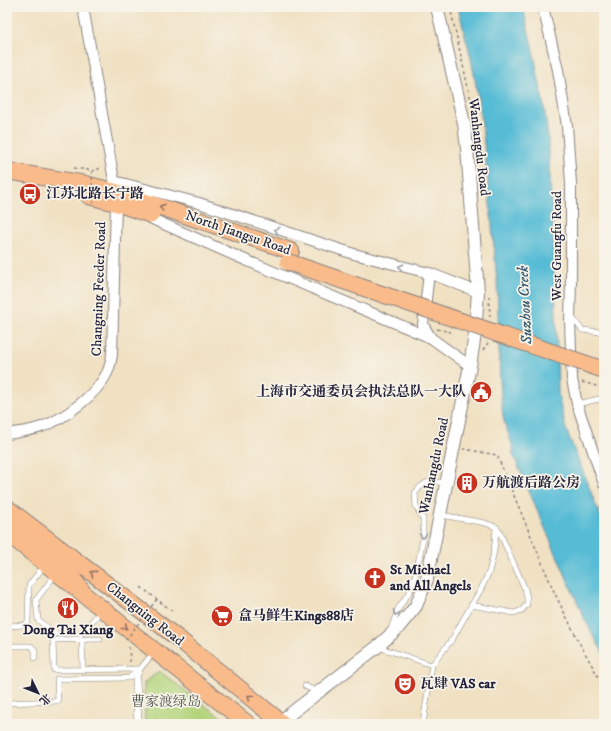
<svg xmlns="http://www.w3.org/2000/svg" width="611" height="731" viewBox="0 0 611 731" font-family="'IM FELL DW Pica','Noto Serif SC',serif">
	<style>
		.green { fill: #b3d47c; stroke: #6a7b5c }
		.water { fill: #57bcd5; stroke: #3c6f88 }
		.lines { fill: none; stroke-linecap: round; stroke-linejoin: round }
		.service-casing { stroke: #89827f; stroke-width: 6 }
		.pedestrian-casing { stroke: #89827f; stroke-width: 8 }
		.minor-casing { stroke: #89827f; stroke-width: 12 }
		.tertiary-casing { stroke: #89827f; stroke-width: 14 }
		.primary-casing { stroke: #89827f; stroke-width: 18 }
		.trunk-casing { stroke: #89827f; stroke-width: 18 }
		.path { stroke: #89827f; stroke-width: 1.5; stroke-dasharray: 3 3; stroke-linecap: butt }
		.service { stroke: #fff; stroke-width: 5 }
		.pedestrian { stroke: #fff; stroke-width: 7 }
		.minor { stroke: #fff; stroke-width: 10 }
		.tertiary { stroke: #fff; stroke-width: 12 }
		.primary { stroke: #fabb8b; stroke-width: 16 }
		.trunk { stroke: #fabb8b; stroke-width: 16 }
		.primary-bridge-casing { stroke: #89827f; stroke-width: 18; stroke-linecap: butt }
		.path-bridge { stroke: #89827f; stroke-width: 1.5; stroke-dasharray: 3 3; stroke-linecap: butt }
		.primary-bridge { stroke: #fabb8b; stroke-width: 16 }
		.oneway { stroke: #8e6e63 }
		.oneway2 { stroke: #9c9ca7 }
		.labels { text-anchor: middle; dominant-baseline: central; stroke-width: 3.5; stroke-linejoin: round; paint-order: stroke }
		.street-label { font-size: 14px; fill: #22223b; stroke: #f7f3e8 }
		.poi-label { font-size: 14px; font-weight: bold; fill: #22223b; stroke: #f7f3e8; text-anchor: start }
		.park-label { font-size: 14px; fill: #4e574e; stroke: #f7f3e8 }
		.water-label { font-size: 15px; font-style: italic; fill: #355871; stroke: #f7f3e8 }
	</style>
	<rect width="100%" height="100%" fill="#f7f3e8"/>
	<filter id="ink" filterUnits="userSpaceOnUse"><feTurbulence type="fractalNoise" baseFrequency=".025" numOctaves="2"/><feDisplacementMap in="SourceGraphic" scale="8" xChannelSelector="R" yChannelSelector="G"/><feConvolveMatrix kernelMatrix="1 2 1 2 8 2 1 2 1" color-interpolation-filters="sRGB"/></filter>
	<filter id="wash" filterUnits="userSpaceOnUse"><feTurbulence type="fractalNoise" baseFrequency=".012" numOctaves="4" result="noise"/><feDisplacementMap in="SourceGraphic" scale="16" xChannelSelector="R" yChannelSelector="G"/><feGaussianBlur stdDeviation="0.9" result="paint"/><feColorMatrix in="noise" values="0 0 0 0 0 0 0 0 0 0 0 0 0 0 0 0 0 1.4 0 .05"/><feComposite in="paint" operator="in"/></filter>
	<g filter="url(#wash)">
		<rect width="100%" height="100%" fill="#f0e1c3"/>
		<polygon class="green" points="159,671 230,724 145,724 144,683"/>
		<polygon class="water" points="458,7 523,7 534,55 545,112 548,138 555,278 558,392 560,404 566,429 604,525 604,655 585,620 512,452 514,450 504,421 502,409 500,381 497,281 489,193 482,124 477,91 471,58"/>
	</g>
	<g filter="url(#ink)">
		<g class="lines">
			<g class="service-casing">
				<g id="service">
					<polyline points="572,317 582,330 601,332 604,334"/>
					<polyline points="577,404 604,398"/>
					<polyline points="441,515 485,523 496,527 500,533 525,589 527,598 527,604 522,610 514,613 471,605"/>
					<polyline points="55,575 36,600 38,620 56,634 81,634 101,611"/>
					<polyline points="7,626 24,625 28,622 29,585 45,565"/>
					<path d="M390 632 398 609 410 591 416 573 423 539V519L416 506 415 493C426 479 430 481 446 483"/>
					<polyline points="82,639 83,670"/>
					<polyline points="100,639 53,640 54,670 140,669"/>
					<polyline points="7,646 31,646 35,650 35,658"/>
					<polyline points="378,647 432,665"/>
					<polyline points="136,680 140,669 154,652"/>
					<polyline points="305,686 317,692"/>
					<polyline points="7,703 58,701 57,679 129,678 140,669"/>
					<polyline points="423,724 432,665 453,638 463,620 481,589 489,572 493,556 495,543 496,527"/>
				</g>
			</g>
			<g class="pedestrian-casing">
				<polyline id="pedestrian" points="136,680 138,724"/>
			</g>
			<g class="minor-casing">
				<g id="minor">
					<polyline points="83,7 115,186"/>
					<polyline points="543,7 558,70 567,126 571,183 571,281 570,321 572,379 577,404 604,484"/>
					<polyline points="114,181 199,203 354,254 429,273 478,292"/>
					<polyline points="150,218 243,259 431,338"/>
					<polyline points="429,273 423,325 431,338 470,366"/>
					<path d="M7 434C19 432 32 431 44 426 65 418 97 394 107 373 110 367 111 360 112 355L116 203"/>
				</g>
			</g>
			<g class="tertiary-casing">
				<polyline id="tertiary" points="277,724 377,647 398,628 416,606 427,579 470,366 475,334 478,292 467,148 464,123 437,7"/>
			</g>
			<g class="primary-casing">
				<g id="primary">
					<polyline points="7,171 85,184 116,192 291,251"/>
					<polyline points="89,196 116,203 151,215"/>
					<polyline points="7,508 180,640 283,724"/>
					<polyline points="7,533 155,651 248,724"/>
				</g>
			</g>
			<g class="trunk-casing">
				<polyline id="trunk" points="7,517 38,541 57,557 85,595"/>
			</g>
			<g class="path">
				<polyline points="450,7 476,123 477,139"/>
				<polyline points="74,168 96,171 101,167 101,166"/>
				<polyline points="489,296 490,319"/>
				<polyline points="437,329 451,332"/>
				<polyline points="483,350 488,343"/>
				<polyline points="582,382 604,388"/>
				<polyline points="463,449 497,455 555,594 580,644 604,687"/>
				<polyline points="141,587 172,611"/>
				<polyline points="129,647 130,662"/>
			</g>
			<use href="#service" class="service"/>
			<use href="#pedestrian" class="pedestrian"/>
			<use href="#minor" class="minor"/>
			<use href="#tertiary" class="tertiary"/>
			<use href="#primary" class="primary"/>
			<use href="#trunk" class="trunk"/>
			<g class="primary-bridge-casing">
				<polyline id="primary-bridge" points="288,262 604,370"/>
			</g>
			<g class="path-bridge">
				<polyline points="92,171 93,206"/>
				<polyline points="126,640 157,599"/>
			</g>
			<use href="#primary-bridge" class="primary-bridge"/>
		</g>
		<defs><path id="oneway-chevron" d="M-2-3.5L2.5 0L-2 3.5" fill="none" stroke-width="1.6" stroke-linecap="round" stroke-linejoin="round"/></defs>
		<g class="oneway">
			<use href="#oneway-chevron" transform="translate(162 207) rotate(-161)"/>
			<use href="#oneway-chevron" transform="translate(93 573) rotate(-143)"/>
			<use href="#oneway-chevron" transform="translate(125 627) rotate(39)"/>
			<use href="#oneway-chevron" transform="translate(250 697) rotate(-141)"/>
		</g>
		<g class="oneway2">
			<use href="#oneway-chevron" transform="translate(277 230) rotate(-162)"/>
			<use href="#oneway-chevron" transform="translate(401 267) rotate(-166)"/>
			<use href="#oneway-chevron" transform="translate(423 536) rotate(91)"/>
			<use href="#oneway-chevron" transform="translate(396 613) rotate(111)"/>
		</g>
	</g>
	<defs>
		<g id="bus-disc" transform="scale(1.15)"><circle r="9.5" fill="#c8321e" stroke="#f7f3e8"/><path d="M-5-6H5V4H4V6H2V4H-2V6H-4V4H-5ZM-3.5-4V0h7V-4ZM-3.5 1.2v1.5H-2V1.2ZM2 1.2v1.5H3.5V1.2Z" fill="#fff"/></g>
		<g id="civic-disc" transform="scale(1.15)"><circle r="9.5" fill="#c8321e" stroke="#f7f3e8"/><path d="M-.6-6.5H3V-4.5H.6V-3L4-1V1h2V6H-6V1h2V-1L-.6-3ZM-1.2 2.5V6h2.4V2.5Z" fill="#fff"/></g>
		<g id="building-disc" transform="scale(1.15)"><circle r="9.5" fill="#c8321e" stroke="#f7f3e8"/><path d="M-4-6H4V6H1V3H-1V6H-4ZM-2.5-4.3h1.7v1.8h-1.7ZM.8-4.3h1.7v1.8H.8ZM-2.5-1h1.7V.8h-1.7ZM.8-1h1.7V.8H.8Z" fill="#fff"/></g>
		<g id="church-disc" transform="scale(1.15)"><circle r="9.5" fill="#c8321e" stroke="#f7f3e8"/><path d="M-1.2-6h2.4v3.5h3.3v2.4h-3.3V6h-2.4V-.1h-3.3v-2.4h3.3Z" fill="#fff"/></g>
		<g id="restaurant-disc" transform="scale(1.15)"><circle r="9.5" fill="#c8321e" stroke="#f7f3e8"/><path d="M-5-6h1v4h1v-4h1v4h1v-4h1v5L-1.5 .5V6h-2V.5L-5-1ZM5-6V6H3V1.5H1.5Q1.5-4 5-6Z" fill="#fff"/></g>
		<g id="supermarket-disc" transform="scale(1.15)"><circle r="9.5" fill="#c8321e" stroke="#f7f3e8"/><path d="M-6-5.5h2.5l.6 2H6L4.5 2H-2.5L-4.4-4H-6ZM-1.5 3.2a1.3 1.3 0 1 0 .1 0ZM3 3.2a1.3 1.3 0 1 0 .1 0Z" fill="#fff"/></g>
		<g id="theatre-disc" transform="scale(1.15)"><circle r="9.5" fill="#c8321e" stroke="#f7f3e8"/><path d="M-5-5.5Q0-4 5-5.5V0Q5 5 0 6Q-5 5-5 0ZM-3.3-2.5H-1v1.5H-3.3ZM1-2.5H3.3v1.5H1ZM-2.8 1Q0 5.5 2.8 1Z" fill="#fff"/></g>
	</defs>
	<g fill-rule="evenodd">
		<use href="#bus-disc" x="30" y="194"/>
		<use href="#civic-disc" x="481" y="392"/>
		<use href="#building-disc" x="467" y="483"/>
		<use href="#church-disc" x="375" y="578"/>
		<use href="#restaurant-disc" x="68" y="608"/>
		<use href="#supermarket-disc" x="222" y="616"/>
		<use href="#theatre-disc" x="405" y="684"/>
	</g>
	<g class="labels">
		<g class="street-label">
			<text transform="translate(479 147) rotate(83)">Wanhangdu Road</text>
			<text transform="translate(238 233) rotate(19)">North Jiangsu Road</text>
			<text transform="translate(557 246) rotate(-90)">West Guangfu Road</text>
			<text transform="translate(99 289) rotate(-88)">Changning Feeder Road</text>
			<text transform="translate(434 466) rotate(-78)">Wanhangdu Road</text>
			<text transform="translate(145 614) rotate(38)">Changning Road</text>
		</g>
		<g class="poi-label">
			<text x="46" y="194">江苏北路长宁路</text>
			<text x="466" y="392" text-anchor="end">上海市交通委员会执法总队一大队</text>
			<text x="482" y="483">万航渡后路公房</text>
			<text x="390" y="570">St Michael<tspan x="390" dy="16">and All Angels</tspan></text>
			<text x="238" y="616">盒马鲜生Kings88店</text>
			<text x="68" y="630" text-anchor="middle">Dong Tai Xiang</text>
			<text x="420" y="684">瓦肆 VAS ear</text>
		</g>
		<g class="park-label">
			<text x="166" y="702">曹家渡绿岛</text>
		</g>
		<g class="water-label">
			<text transform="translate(525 305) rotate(-93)">Suzhou Creek</text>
		</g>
	</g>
	<rect width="611" height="731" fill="none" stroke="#f7f3e8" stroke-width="24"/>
	<g transform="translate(38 693) rotate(133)" stroke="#f7f3e8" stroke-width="3" paint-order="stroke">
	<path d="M0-3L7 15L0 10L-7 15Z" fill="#22223b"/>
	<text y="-6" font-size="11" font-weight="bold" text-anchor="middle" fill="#22223b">北</text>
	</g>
</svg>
